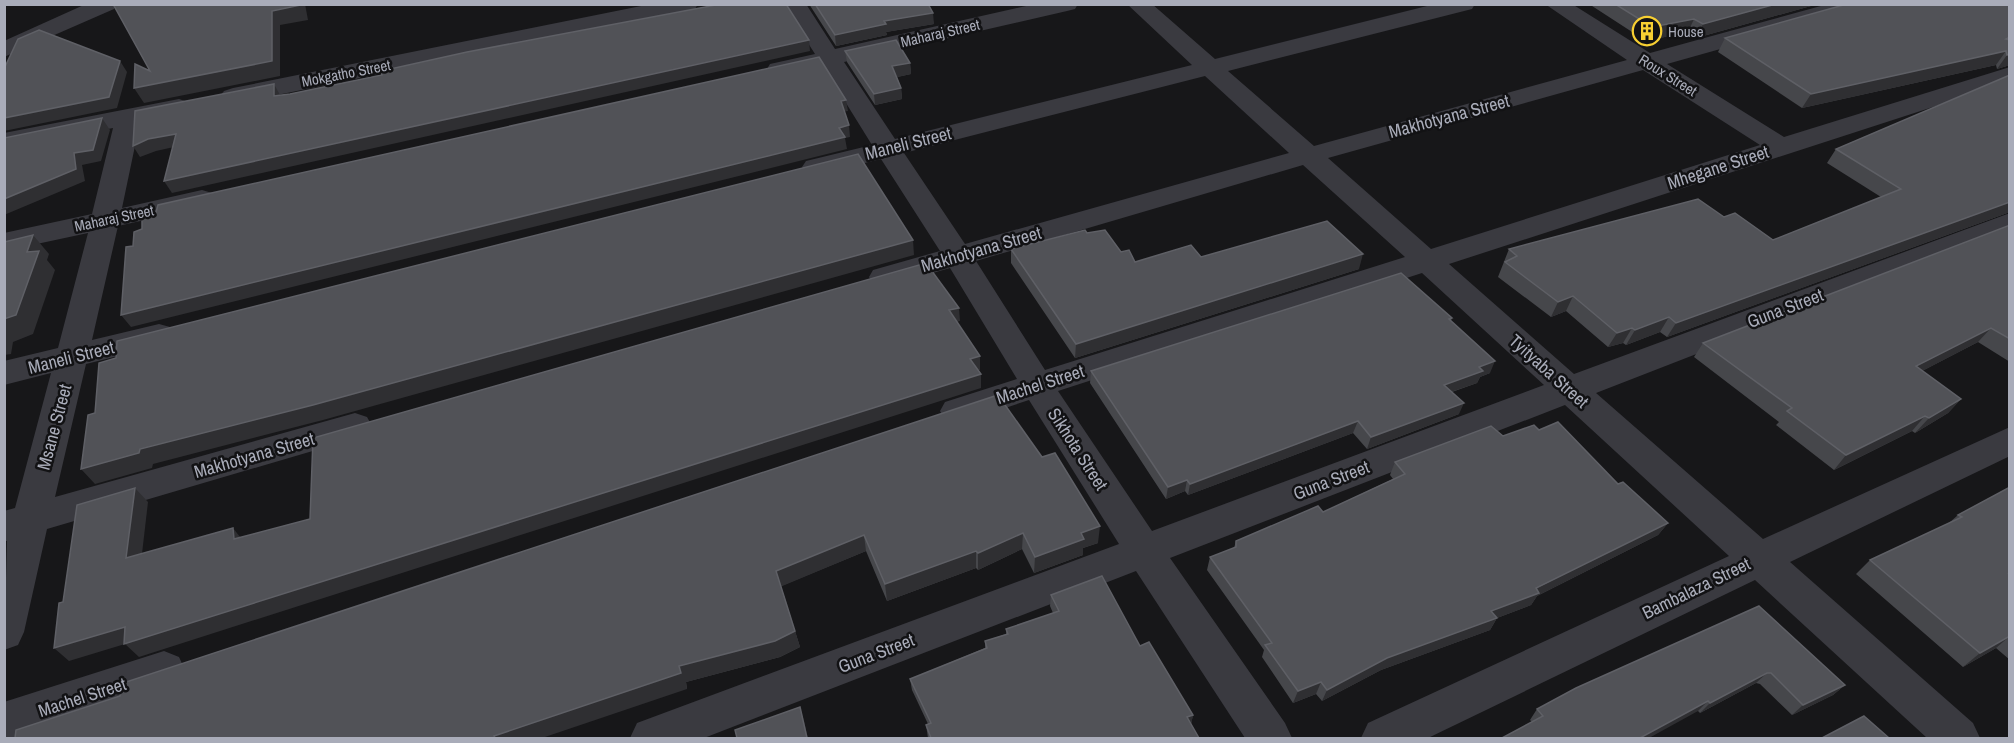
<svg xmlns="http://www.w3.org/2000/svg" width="2014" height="743" viewBox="0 0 2014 743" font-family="'Archivo Narrow',sans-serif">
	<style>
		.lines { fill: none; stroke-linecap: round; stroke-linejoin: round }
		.street { fill: #3a3a40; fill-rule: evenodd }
		.wall { fill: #46474b }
		.shaded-wall { fill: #2f2f32 }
		.building { fill: #515257; stroke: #5f6066; stroke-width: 1.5 }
		.labels { text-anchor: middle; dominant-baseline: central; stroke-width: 5; stroke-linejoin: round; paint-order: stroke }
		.far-poi-label { font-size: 15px; fill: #a9acb9; stroke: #121214; text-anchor: start }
		.far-street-label { font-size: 15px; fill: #a9acb9; stroke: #121214 }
		.street-label { font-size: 18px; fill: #a9acb9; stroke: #121214 }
	</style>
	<rect width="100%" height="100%" fill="#171719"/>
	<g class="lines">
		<g class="street">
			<polygon points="86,4 117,4 114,9 4,57 4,41"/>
			<polygon points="651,4 698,4 695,9 687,11 233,104 224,101 220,96 224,91 233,88"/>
			<path d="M783 4H806L835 49 1035 4H1078L1075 9 1067 11 844 62 895 139 1192 65 1127 4H1152L1215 59 1435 4H1475L1472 9 1228 71 1314 146 1627 60 1545 4H1572L1650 53 1828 4H1866L1863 9 1667 64 1784 137 2010 67V82L1449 264 1574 374 2010 213V232L1596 393 1763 539 2010 427V456L1790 562 1973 723 1980 738H1927L1755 580 1428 738H1361L1368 723 1729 556 1565 405 1170 558 1285 723 1292 738H1245L1136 571 704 738H630L637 723 1119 544 1029 400 957 424 945 420 940 411 945 402 1017 379 950 268 884 287 873 284 869 277 873 270 940 251 881 159 816 175 806 173 802 167 806 161 872 145 823 66 779 76 770 74 767 69 770 64 815 54ZM1643 70 1760 145 1431 249 1328 158ZM1205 76 1289 153 965 244 904 153ZM1303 165 1405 257 1045 370 976 261ZM1422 273 1544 385 1152 531 1058 391Z"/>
			<polygon points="179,99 188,102 192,107 188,112 140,122 122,208 202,190 212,193 216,199 212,205 118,226 92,340 159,324 170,327 175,335 170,343 86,364 55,497 355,413 367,417 372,426 367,435 47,529 24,632 18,645 4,650 7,541 4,541 4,511 15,508 51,373 4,385 4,361 58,348 88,233 4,251 4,233 92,214 113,128 4,149 4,133"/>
			<polygon points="164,651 179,657 185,670 179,683 15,738 4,738 4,702"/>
		</g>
	</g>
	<g class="wall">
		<polygon points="809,4 928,4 934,24 886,32 887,35 836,46"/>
		<polygon points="1589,4 1818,4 1696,38 1688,32 1646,41"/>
		<polygon points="2010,4 2010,65 1997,69 1996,65 1802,108 1718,52 1725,38"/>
		<polygon points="845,51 910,63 911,74 897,77 901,88 902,99 875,105 847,62"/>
		<polygon points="2010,75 2010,212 1667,337 1660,332 1626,345 1623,343 1608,347 1566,311 1551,317 1498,277 1509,249 1724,217 1773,240 1881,197 1827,163 1836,149"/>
		<polygon points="2010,225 2010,362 1978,342 1922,371 1961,399 1948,413 1915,433 1912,431 1834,470 1776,425 1779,422 1694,357 1703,343"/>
		<polygon points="1087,233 1121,252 1135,262 1201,257 1359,269 1075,358 1011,263 1011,249"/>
		<polygon points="1452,318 1451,321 1490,373 1480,377 1477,383 1452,392 1459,414 1367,449 1353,433 1188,495 1185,491 1166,499 1090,383 1091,371"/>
		<polygon points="998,395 1098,543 1083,548 1083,555 1034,573 1022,549 978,570 976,568 887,601 866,551 781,586 800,647 780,657 686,682 687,689 120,696"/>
		<polygon points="1539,430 1618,484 1668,523 1658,535 1537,596 1531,605 1497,618 1490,630 1381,670 1322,701 1316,694 1293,703 1262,657 1264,650 1207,570 1210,557 1234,548 1236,541 1323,512 1393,479 1390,475 1395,462 1503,436"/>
		<polygon points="2010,487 2010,660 1996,648 1963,667 1856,574 1870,560 1949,523 1958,515"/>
		<polygon points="1051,595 1140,646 1193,715 1191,724 1199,738 928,738 926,725 928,724 912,690 910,679 985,648 985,641 1006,634 1006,629 1053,613 1050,606"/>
		<polygon points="1759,606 1845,685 1833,695 1792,715 1760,684 1756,683 1700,713 1698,711 1532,722 1530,720 1537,709"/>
	</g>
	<g class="shaded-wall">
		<polygon points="301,4 305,4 308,20 280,25 280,76 144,103 134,88 272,11"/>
		<polygon points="1776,4 1818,4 1696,38 1703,24"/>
		<polygon points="933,13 934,24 886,32 887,35 836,46 835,35 884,21"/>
		<polygon points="1694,19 1688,32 1646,41 1652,27"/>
		<polygon points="809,40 810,51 172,193 164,181"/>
		<polygon points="2006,51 1996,65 1802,108 1811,94"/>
		<polygon points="2010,54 2010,65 1997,69 2007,55"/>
		<polygon points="120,61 127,72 117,108 4,131 4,118"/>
		<polygon points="910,63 911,74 893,78 892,66"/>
		<polygon points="274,84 280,95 274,96"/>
		<polygon points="901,88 902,99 875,105 874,94"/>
		<polygon points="846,100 848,111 842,112 841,101"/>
		<polygon points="102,118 110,130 101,161 82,165 85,181 4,215 4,199 74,153"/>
		<polygon points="849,125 850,137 845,138 847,149 131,327 121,315"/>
		<polygon points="176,134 183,145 156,151 140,157 133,146 148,139"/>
		<polygon points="2010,202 2010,212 1667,337 1676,323"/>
		<polygon points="33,235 49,254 47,260 55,270 33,334 13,342 11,354 4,355 4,319 27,252"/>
		<polygon points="913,240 914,255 323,420 153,464 152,468 95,484 81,469 140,449"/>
		<polygon points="1363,254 1359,269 1075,358 1076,344"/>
		<polygon points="1573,296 1566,311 1551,317 1558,302"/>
		<polygon points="959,308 960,321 950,324 949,310"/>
		<polygon points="1669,317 1660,332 1626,345 1635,330"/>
		<polygon points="1632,328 1623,343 1608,347 1617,333"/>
		<polygon points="1991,328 1978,342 1903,381 1916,366"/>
		<polygon points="980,356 980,370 970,373 970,359"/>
		<polygon points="1495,361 1490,373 1480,377 1477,383 1439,396 1444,385 1479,367"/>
		<polygon points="981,374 981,388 139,657 125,644 69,661 54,648"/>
		<polygon points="1961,399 1948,413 1915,433 1929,418"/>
		<polygon points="1464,403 1459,414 1367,449 1371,437"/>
		<polygon points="1925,416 1912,431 1834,470 1846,455"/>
		<polygon points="1358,421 1353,433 1188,495 1190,484"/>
		<polygon points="1187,480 1185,491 1166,499 1168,487"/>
		<polygon points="135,488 148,502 140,571 126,558"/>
		<polygon points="1668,523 1658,535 1537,596 1531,605 1497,618 1490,630 1381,670 1322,701 1327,690 1387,658 1491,611"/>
		<polygon points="1100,526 1098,543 1083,548 1083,555 1034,573 1035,557 1081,533"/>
		<polygon points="233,528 244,542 234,539"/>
		<polygon points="1023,533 1022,549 978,570 978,553"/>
		<polygon points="864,535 866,551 780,587 776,571"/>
		<polygon points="976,551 976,568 887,601 885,584"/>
		<polygon points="795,631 800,647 780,657 686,682 687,689 542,738 495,738 494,736 679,666"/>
		<polygon points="2010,636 1996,648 1963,667 1980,653"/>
		<polygon points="1767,673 1756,683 1700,713 1710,703"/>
		<polygon points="1321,682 1316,694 1293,703 1298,691"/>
		<polygon points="1845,685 1833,695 1792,715 1803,705"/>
		<polygon points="1708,701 1698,711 1649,738 1640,738"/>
		<polygon points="800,707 804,721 808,738 807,738"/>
		<polygon points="1193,715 1191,725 1187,717"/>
	</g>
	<g class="building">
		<polygon points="113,4 301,4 301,5 272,11 272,61 134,88 135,64 150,71"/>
		<polygon points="721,4 786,4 809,40 164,181 176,134 148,139 133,146 135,111 274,84 274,96 290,94 382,75 381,71 467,52"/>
		<polygon points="815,4 928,4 933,13 884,21 886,24 835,35"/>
		<polygon points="1615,4 1776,4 1703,24 1694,19 1652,27"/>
		<polygon points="1847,4 2010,4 2010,37 2006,39 2010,40 2010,54 2007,55 2006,51 1811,94 1725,38"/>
		<polygon points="39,30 120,61 109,97 4,118 4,69 18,39"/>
		<polygon points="896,40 910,63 892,66 901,88 874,94 845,51"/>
		<polygon points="819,57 846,100 841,101 849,125 839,128 845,137 121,315 126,247 133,246 134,232 142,229 142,219 155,216 158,205"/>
		<polygon points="2010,75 2010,202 1676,323 1669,317 1635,330 1632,328 1617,333 1573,296 1558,302 1505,262 1517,256 1509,249 1698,199 1724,217 1735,213 1773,240 1901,189 1836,149"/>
		<polygon points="102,118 93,150 74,153 76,169 4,199 4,138"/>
		<polygon points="858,154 913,240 313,405 140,449 139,453 81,469 88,415 95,413 99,363 116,358 117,341"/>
		<polygon points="1327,221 1363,254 1076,344 1011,249 1085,230 1087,233 1105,230 1121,252 1129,250 1135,262 1191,245 1201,257"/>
		<polygon points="2010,225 2010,339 1991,328 1916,366 1961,399 1929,418 1925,416 1846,455 1787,411 1792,408 1703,343"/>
		<polygon points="33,235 27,252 39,251 16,315 4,319 4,242"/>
		<polygon points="926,263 959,308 949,310 980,356 970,359 981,374 124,644 125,627 54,648 59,603 63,602 77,505 135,488 126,558 233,528 234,539 310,519 313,438"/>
		<polygon points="1401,273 1452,318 1449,319 1495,361 1479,367 1483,371 1444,385 1464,403 1371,437 1358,421 1190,484 1187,480 1168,487 1091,371"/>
		<polygon points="998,395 1042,457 1055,453 1100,526 1081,533 1084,539 1035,557 1023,533 978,553 976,551 885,584 864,535 776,571 795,631 775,641 679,666 681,673 494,736 495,738 15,738 16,730 120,696 120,684"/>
		<polygon points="1558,422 1618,484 1623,482 1668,523 1536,588 1539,593 1491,611 1497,618 1387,658 1327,690 1321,682 1298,691 1265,645 1272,643 1210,557 1236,547 1236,541 1318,506 1323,512 1405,474 1395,462 1491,426 1503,436 1534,425 1539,430"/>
		<polygon points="2010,487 2010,572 2009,573 2010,573 2010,636 1980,653 1870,560 1962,517 1958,515"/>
		<polygon points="1102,576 1140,646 1149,642 1193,715 1187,717 1199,738 931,738 926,725 931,723 910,679 987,648 985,641 1008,634 1006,629 1059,611 1051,595"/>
		<polygon points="1759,606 1845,685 1803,705 1771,673 1767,673 1710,703 1708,701 1640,738 1502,738 1543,716 1537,709 1576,688"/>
		<polygon points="800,707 807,738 737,738 735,730"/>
		<polygon points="1864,716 1889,738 1822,738"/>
	</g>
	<defs>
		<g id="building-ring" transform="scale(1.5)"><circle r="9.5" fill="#121214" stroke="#f7cf32" stroke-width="1.5"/><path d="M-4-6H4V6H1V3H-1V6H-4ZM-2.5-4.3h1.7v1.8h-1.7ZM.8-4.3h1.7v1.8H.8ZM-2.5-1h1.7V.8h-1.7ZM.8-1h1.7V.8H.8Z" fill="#f7cf32"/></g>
	</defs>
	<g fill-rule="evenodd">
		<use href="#building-ring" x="1647" y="31"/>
	</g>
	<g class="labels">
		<g class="far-poi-label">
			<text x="1668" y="31">House</text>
		</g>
		<g class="far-street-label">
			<text transform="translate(940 33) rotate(-13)">Maharaj Street</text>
			<text transform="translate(346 73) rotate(-11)">Mokgatho Street</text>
			<text transform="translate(1668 75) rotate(32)">Roux Street</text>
			<text transform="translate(114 218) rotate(-12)">Maharaj Street</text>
		</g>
		<g class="street-label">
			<text transform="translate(1449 116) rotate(-15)">Makhotyana Street</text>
			<text transform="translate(908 143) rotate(-14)">Maneli Street</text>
			<text transform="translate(1718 167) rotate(-18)">Mhegane Street</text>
			<text transform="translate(981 249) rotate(-16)">Makhotyana Street</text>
			<text transform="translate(1785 308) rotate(-21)">Guna Street</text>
			<text transform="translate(71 357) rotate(-14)">Maneli Street</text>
			<text transform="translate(1549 371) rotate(42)">Tyityaba Street</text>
			<text transform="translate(1040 384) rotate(-18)">Machel Street</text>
			<text transform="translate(54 427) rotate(-75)">Msane Street</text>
			<text transform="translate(1078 449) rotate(57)">Sikhota Street</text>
			<text transform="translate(254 455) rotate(-16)">Makhotyana Street</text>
			<text transform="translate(1331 480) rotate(-21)">Guna Street</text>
			<text transform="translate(1696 588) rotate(-26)">Bambalaza Street</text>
			<text transform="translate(876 653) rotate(-21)">Guna Street</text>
			<text transform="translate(82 697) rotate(-18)">Machel Street</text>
		</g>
	</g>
	<rect width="2014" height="743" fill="none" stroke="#a9acb9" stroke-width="12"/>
</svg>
